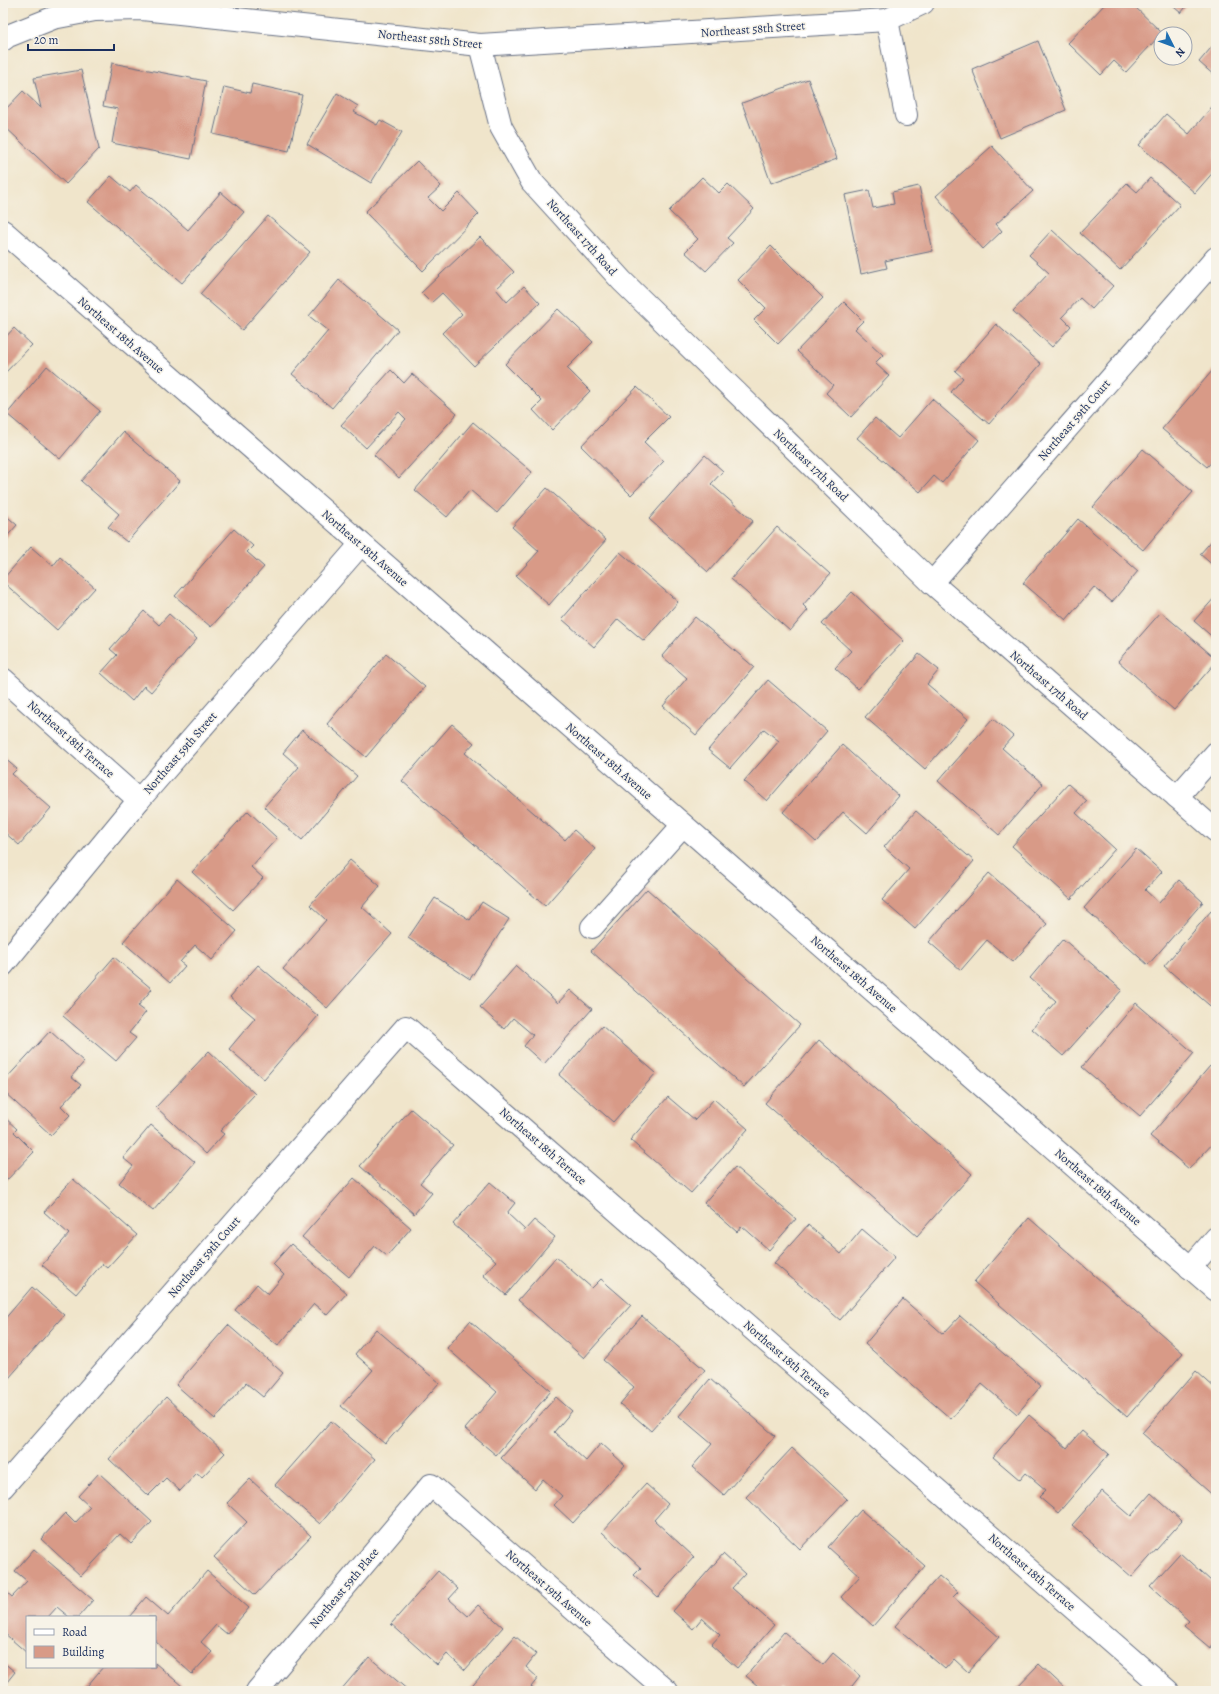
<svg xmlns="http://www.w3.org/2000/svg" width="1219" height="1694" viewBox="0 0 1219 1694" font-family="Alegreya,serif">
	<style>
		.building { fill: #d89a87 }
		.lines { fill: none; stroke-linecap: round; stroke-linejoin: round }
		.minor-casing { stroke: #666f84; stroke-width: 24 }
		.minor { stroke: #fff; stroke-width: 22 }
		.labels { text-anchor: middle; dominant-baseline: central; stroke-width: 3; stroke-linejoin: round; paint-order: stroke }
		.street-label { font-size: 12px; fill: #1b2f5e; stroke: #f7f3e8 }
	</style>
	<rect width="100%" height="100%" fill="#f7f3e8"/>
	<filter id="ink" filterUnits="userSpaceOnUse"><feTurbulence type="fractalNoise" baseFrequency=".025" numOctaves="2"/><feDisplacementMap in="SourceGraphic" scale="8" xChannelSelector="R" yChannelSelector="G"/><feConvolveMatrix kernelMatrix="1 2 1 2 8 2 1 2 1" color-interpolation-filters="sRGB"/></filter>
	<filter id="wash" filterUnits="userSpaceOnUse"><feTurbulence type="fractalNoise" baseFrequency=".012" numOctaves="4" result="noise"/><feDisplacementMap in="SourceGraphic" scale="16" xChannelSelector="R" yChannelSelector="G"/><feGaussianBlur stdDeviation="0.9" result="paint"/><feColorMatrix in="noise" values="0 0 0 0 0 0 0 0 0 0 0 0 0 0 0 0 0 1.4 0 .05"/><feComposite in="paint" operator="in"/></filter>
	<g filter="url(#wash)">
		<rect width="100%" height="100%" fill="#f0e5cb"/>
		<g id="blocks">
			<g class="building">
				<polygon points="1106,3 1131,3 1163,34 1161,34 1126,72 1114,61 1101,75 1068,43"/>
				<polygon points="1169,3 1189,3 1181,13"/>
				<polygon points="1038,41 1066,110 1000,138 972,69"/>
				<polygon points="1216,42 1216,77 1199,62"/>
				<polygon points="112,63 206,81 191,159 112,143 118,109 103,106"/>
				<polygon points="81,70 99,149 66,184 3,125 3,112 23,91 41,108 34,78"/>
				<polygon points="808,79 837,159 771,183 742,103"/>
				<polygon points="252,84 302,95 289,151 213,134 224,87 250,93"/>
				<polygon points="337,93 358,106 354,112 377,125 380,120 402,132 371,183 307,144"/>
				<polygon points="1216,102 1216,169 1195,193 1139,145 1166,114 1189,134"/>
				<polygon points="992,146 1033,191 996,224 1002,231 983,249 936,196"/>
				<polygon points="417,161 441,186 428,198 441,211 459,193 479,214 423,271 365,212"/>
				<polygon points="111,176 130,192 136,185 188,230 221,192 244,212 182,283 88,202"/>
				<polygon points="702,177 719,193 728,184 754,209 727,238 733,243 706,271 685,252 698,239 669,211"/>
				<polygon points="1150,178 1180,205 1120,270 1080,233 1127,183 1137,192"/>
				<polygon points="919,186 933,251 885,261 887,268 861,274 845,195 869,190 873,208 894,204 892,192"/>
				<polygon points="268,216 310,252 242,330 200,294"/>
				<polygon points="1052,230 1113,286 1092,309 1080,298 1062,317 1071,326 1052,347 1013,311 1049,273 1029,255"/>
				<polygon points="480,237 514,272 496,289 507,302 524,286 540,303 474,366 442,333 462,314 442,293 431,303 421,293"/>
				<polygon points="771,246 823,298 778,344 754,320 766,308 738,280"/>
				<polygon points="339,280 398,330 332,408 292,374 328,331 309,316"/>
				<polygon points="844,302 863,321 855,329 883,355 875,363 889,376 851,417 826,393 833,385 797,351"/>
				<polygon points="558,309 593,342 567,368 590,391 552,430 533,410 542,401 505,364"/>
				<polygon points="996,324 1041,364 989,424 951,392 963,378 955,371"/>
				<polygon points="14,328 32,345 3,375 3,340"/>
				<polygon points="47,366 100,411 60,459 7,414"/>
				<polygon points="391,370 404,383 412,374 457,414 399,478 374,455 406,419 399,412 366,448 341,425"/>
				<polygon points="1213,370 1216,373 1216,457 1207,467 1162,429"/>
				<polygon points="637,387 669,417 644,442 664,461 631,495 581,446"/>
				<polygon points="932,399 979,440 942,483 934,476 920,492 857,438 875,418 898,438"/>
				<polygon points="473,422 532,472 497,513 470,490 447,517 415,490"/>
				<polygon points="123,432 180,481 127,542 108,527 119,514 81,481"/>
				<polygon points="1143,449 1193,492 1143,550 1093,507"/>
				<polygon points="705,455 723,471 711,484 753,521 708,572 649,519"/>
				<polygon points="547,488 606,540 549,605 516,576 539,551 512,527"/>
				<polygon points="3,513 17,525 3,541"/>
				<polygon points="1078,519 1138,571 1112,602 1094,587 1066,620 1023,583"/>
				<polygon points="777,527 830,574 803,605 808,610 790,631 731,579"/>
				<polygon points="234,529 253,546 247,552 264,567 211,627 175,596"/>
				<polygon points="1216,536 1216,568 1200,554"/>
				<polygon points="31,547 53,566 60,557 95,588 57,630 3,582 3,579"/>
				<polygon points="620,552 678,602 644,641 618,619 594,647 562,619"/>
				<polygon points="852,592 904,641 858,689 835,668 851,651 822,624"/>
				<polygon points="1216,596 1216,640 1194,621"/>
				<polygon points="144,611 159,625 169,614 197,639 151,692 144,686 132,701 101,673 117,655 110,649"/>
				<polygon points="1161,612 1216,659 1216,662 1174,710 1118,661"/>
				<polygon points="695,617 754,667 696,735 663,706 687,678 662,656"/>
				<polygon points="386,654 425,687 366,757 327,724"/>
				<polygon points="919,654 939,670 927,684 968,719 925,769 865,717"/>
				<polygon points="768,680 827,731 767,801 744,781 779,741 764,729 730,768 708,750"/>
				<polygon points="993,719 1013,736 1002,748 1043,784 999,835 938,781"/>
				<polygon points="452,724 474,743 465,753 565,840 574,830 595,849 545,906 402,781"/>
				<polygon points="302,730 357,776 302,840 264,807 299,767 283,753"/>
				<polygon points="842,745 899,796 867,833 843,812 816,842 783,812"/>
				<polygon points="3,757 17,769 12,774 51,808 19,845 4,832 3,834"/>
				<polygon points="1068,784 1087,801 1076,813 1115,849 1071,899 1012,846"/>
				<polygon points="248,811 277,838 251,867 263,878 233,910 192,872"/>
				<polygon points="916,811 974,861 915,929 882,900 909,869 884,847"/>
				<polygon points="1136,849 1162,872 1145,890 1159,903 1179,880 1203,902 1148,965 1084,908"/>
				<polygon points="350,860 380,886 362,907 392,934 327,1008 283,969 326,920 310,905"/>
				<polygon points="989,873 1047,924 1013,962 987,940 961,970 929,942"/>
				<polygon points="177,879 237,931 212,960 195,945 180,962 185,966 170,983 123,942"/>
				<polygon points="647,889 800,1025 744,1087 591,951"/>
				<polygon points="435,898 470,920 482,902 509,919 470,979 408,938"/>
				<polygon points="1211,911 1216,915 1216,1011 1164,966"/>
				<polygon points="1063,939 1122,990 1063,1056 1032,1029 1056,1001 1030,978"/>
				<polygon points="114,957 152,989 138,1006 146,1012 129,1033 136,1038 116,1061 63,1016"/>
				<polygon points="258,965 318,1016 264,1079 229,1049 255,1018 230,997"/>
				<polygon points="516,966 558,1003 570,990 592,1009 544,1064 524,1046 533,1035 513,1018 504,1029 480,1007"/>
				<polygon points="1136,1003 1194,1053 1140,1116 1082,1067"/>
				<polygon points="602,1026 656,1073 613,1122 559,1075"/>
				<polygon points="50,1031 84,1062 71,1077 81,1085 61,1106 70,1115 51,1135 3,1091 3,1082"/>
				<polygon points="819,1040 972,1174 917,1236 765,1103"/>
				<polygon points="209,1051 255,1094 220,1131 224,1134 206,1154 156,1107"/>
				<polygon points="1210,1066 1216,1071 1216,1140 1189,1169 1150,1136"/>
				<polygon points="668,1097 695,1120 714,1099 748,1129 691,1193 630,1140"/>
				<polygon points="411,1109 453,1145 420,1183 432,1193 414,1214 360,1166"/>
				<polygon points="3,1116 17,1129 14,1132 34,1152 3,1184"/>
				<polygon points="151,1125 195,1162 153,1211 119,1183 133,1166 123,1158"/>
				<polygon points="735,1167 796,1219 769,1250 742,1226 737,1232 704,1203"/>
				<polygon points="354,1178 411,1228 387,1256 375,1246 349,1277 302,1237"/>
				<polygon points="73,1179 137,1235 107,1268 102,1264 76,1294 42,1265 69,1234 44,1212"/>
				<polygon points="490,1182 515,1203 507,1213 525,1230 534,1220 555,1237 506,1295 483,1275 496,1261 453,1224"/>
				<polygon points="1029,1218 1183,1353 1127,1417 974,1282"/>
				<polygon points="808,1225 841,1254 862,1229 895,1257 840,1320 774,1263"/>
				<polygon points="291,1244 347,1293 327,1315 314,1304 278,1346 235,1310 257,1284 268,1294 284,1275 273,1264"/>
				<polygon points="556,1257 592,1288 601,1279 631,1305 584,1358 518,1300"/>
				<polygon points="32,1287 64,1315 9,1378 3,1372 3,1321"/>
				<polygon points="903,1299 943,1334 960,1316 1041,1386 1017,1414 982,1384 951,1419 865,1344"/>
				<polygon points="642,1316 705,1370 651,1431 620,1404 634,1387 603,1360"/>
				<polygon points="470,1321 551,1391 496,1455 465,1429 497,1392 447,1348"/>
				<polygon points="228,1325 283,1373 263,1397 246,1383 215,1419 176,1385"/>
				<polygon points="376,1329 439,1383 385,1444 341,1406 373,1370 355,1354"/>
				<polygon points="1196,1371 1216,1389 1216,1498 1142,1433"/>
				<polygon points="710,1379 775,1436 724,1495 692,1467 712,1444 679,1416"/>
				<polygon points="166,1397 225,1453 202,1477 197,1473 180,1491 166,1478 148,1496 109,1459"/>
				<polygon points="556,1397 572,1411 554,1432 586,1461 601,1443 625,1465 573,1523 554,1505 562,1496 543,1479 535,1489 501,1458"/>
				<polygon points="1029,1415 1067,1448 1082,1431 1109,1454 1058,1513 1039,1497 1046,1490 1026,1473 1020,1480 993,1457"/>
				<polygon points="331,1421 375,1459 320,1524 275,1485"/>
				<polygon points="792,1448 847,1499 800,1549 746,1497"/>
				<polygon points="99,1473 152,1522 131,1544 120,1534 81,1576 41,1539 65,1513 75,1523 90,1507 78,1496"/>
				<polygon points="250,1479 311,1536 255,1595 214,1557 247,1522 227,1503"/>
				<polygon points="646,1484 668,1504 654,1520 694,1557 658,1597 634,1575 641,1568 602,1532"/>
				<polygon points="1102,1491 1131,1516 1151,1493 1182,1521 1132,1577 1072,1525"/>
				<polygon points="861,1510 925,1566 873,1626 841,1597 860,1576 828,1547"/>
				<polygon points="34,1549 93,1600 78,1617 69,1617 57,1607 48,1617 27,1617 27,1653 3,1632 3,1589 12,1597 27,1581 15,1571"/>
				<polygon points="1180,1553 1211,1581 1216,1576 1216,1641 1210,1648 1184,1626 1189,1621 1150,1586"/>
				<polygon points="723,1554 745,1574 732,1588 774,1625 737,1668 711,1645 720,1635 702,1618 693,1629 673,1611"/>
				<polygon points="207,1571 249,1608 227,1634 216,1625 201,1642 212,1652 192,1674 155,1641 155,1617 129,1617 146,1597 168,1616"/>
				<polygon points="438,1571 458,1589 449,1599 468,1616 478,1605 503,1627 465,1670 447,1654 437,1665 391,1624"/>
				<polygon points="939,1576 958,1592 953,1597 999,1637 968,1672 954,1659 945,1669 895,1626"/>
				<polygon points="784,1632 823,1665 833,1653 860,1676 848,1691 784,1691 781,1688 779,1691 764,1691 746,1676"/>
				<polygon points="515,1636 536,1654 526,1667 538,1678 531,1687 536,1691 468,1691"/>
				<polygon points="369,1657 409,1691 340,1691"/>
				<polygon points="3,1662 15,1672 3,1687"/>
				<polygon points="155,1663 182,1686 177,1691 83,1691 103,1667 155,1667"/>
				<polygon points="1039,1664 1068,1691 1013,1691"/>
			</g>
		</g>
	</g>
	<g filter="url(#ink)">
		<use href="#blocks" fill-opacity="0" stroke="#666f84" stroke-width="1"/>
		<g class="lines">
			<g class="minor-casing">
				<g id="minor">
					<polyline points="887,20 906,115"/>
					<polyline points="3,40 8,36 53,18 95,10 142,9 480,45 887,20 923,3"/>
					<polyline points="480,45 501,127 532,182 622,281 932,583 1216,831"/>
					<polyline points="3,231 1216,1290"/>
					<polyline points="932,583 1216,258"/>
					<polyline points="3,679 139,800"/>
					<polyline points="1177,797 1216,753"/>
					<polyline points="592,927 683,825"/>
					<polyline points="3,965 139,800 361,544"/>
					<polyline points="1190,1268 1216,1238"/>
					<polyline points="3,1487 406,1027 1168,1691"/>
					<polyline points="257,1691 431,1485 667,1691"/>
				</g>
			</g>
			<use href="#minor" class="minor"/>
		</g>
	</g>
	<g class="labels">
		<g class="street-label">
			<text transform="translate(753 29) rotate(-4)">Northeast 58th Street</text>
			<text transform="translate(430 39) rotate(6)">Northeast 58th Street</text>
			<text transform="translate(582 237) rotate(48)">Northeast 17th Road</text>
			<text transform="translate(121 335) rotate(41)">Northeast 18th Avenue</text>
			<text transform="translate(1074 420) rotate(-49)">Northeast 59th Court</text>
			<text transform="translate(811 465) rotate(44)">Northeast 17th Road</text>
			<text transform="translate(365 548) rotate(41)">Northeast 18th Avenue</text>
			<text transform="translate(1049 685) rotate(41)">Northeast 17th Road</text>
			<text transform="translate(71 739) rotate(41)">Northeast 18th Terrace</text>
			<text transform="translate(180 753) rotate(-49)">Northeast 59th Street</text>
			<text transform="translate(609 761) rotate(41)">Northeast 18th Avenue</text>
			<text transform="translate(854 974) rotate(41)">Northeast 18th Avenue</text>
			<text transform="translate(543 1146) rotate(41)">Northeast 18th Terrace</text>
			<text transform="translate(1098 1187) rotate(41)">Northeast 18th Avenue</text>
			<text transform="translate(204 1257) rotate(-49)">Northeast 59th Court</text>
			<text transform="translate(787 1359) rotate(41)">Northeast 18th Terrace</text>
			<text transform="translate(1032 1572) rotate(41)">Northeast 18th Terrace</text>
			<text transform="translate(344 1588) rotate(-50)">Northeast 59th Place</text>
			<text transform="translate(549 1588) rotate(41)">Northeast 19th Avenue</text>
		</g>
	</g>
	<rect width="1219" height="1694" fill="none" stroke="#f7f3e8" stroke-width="16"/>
	<rect x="26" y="1616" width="130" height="52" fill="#f7f3e8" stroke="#9fa5b1"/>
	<rect x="34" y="1629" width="20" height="6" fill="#ffffff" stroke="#9fa5b1"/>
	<text x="62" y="1636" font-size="12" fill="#1b2f5e">Road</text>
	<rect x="34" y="1646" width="20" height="12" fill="#d89a87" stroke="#9fa5b1"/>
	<text x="62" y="1656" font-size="12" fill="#1b2f5e">Building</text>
	<g transform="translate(1173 46) rotate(132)"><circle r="19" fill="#f7f3e8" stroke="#9fa5b1"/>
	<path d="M0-3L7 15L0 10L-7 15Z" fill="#1f6fb2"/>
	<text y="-6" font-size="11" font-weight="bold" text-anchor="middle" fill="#1b2f5e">N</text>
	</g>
	<path d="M28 44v6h86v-6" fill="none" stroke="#1b2f5e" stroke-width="2"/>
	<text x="34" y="44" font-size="12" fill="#1b2f5e" stroke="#f7f3e8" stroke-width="3" paint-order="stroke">20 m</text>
</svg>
